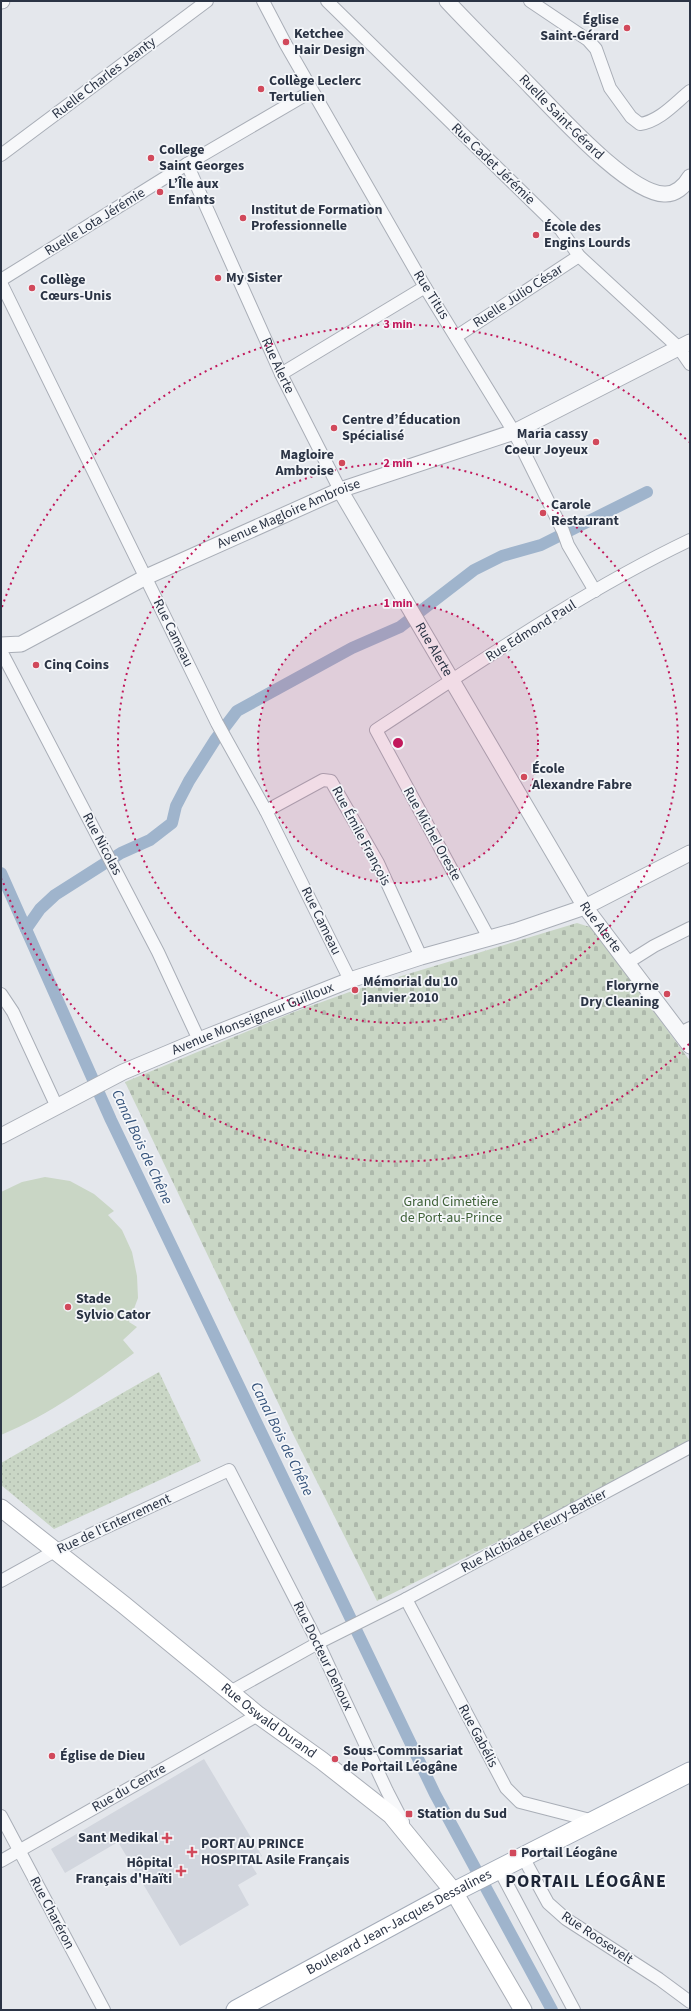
<svg xmlns="http://www.w3.org/2000/svg" width="691" height="2011" viewBox="0 0 691 2011" font-family="'Source Sans 3',sans-serif">
	<style>
		.built { fill: #d2d6de }
		.grass { fill: #c9d6c5 }
		.cemetery { fill: url(#cemetery-stones) }
		.park { fill: url(#park-dots) }
		.lines { fill: none; stroke-linecap: round; stroke-linejoin: round }
		.canal { stroke: #9fb4cc; stroke-width: 12 }
		.minor-casing { stroke: #a9aeb7; stroke-width: 14 }
		.tertiary-casing { stroke: #a9aeb7; stroke-width: 17 }
		.secondary-casing { stroke: #a9aeb7; stroke-width: 19 }
		.primary-casing { stroke: #a3abb8; stroke-width: 21 }
		.minor { stroke: #f7f8fa; stroke-width: 12 }
		.tertiary { stroke: #f7f8fa; stroke-width: 15 }
		.secondary { stroke: #fff; stroke-width: 17 }
		.primary { stroke: #fff; stroke-width: 19 }
		.ring { fill: none; stroke: #c2185b; stroke-width: 2; stroke-dasharray: 2 4 }
		.poi-dot { fill: #d1495b; stroke: #f4f6f9; stroke-width: 1.5 }
		.labels { text-anchor: middle; dominant-baseline: central; stroke-width: 3.5; stroke-linejoin: round; paint-order: stroke }
		.poi-label { font-size: 14px; font-weight: bold; fill: #2b3445; stroke: #f4f6f9; text-anchor: start }
		.street-label { font-size: 14px; fill: #2b3445; stroke: #f4f6f9 }
		.park-label { font-size: 14px; fill: #3f6138; stroke: #f4f6f9 }
		.water-label { font-size: 15px; font-style: italic; fill: #34527a; stroke: #f4f6f9 }
		.district-label { font-size: 18px; font-weight: bold; letter-spacing: 1px; fill: #1d2536; stroke: #f4f6f9 }
		.centre { fill: #c2185b; stroke: #f4f6f9; stroke-width: 2 }
		.ring-label { font-size: 12px; text-anchor: middle; font-weight: bold; fill: #c2185b; stroke: #f4f6f9; stroke-width: 3.5; stroke-linejoin: round; paint-order: stroke }
	</style>
	<defs>
		<pattern id="cemetery-stones" width="16" height="16" patternUnits="userSpaceOnUse"><rect width="16" height="16" fill="#c9d6c5"/><path d="M2 7V4a2 2 0 0 1 4 0v3zM10 15v-3a2 2 0 0 1 4 0v3z" fill="#adb8ab"/></pattern>
		<pattern id="park-dots" width="8" height="8" patternUnits="userSpaceOnUse"><rect width="8" height="8" fill="#c9d6c5"/><path d="M2 2h.1M6 6h.1" fill="none" stroke="#adb8ab" stroke-width="1.8" stroke-linecap="round"/></pattern>
	</defs>
	<rect width="100%" height="100%" fill="#e4e7ec"/>
	<polygon class="built" points="204,1759 262,1856 250,1863 257,1874 238,1885 249,1905 180,1946 118,1842 65,1873 51,1849"/>
	<path class="grass" d="M45 1177 70 1181 94 1194 114 1211 108 1215 122 1230 132 1252 137 1276 138 1298 129 1322 137 1327 123 1340 134 1353C93 1383 49 1415 1 1435V1192L22 1182Z"/>
	<polygon class="cemetery" points="577,923 593,928 690,1061 690,1443 643,1470 377,1601 293,1434 125,1082 294,1012 355,990"/>
	<polygon class="park" points="159,1372 201,1461 54,1529 1,1485 1,1463"/>
	<g class="lines">
		<g class="canal">
			<polyline points="1,873 111,1120 435,1794 552,2010"/>
			<polyline points="26,929 40,909 55,895 121,853 150,840 172,823 176,806 189,781 215,740 237,711 352,648 400,627 474,570 502,556 541,545 647,492"/>
		</g>
		<g class="minor-casing">
			<g id="minor">
				<polyline points="263,1 285,43 425,287 514,432 563,531 568,545 595,591"/>
				<polyline points="327,1 561,230 579,256 679,348 690,364"/>
				<path d="M530 1 588 40 596 49 610 88 631 117 640 124C660 121 675 103 690 91"/>
				<polyline points="1,155 207,1"/>
				<path id="s1" d="M187 164 281 374 340 490"/>
				<polyline points="1,280 187,164 312,91"/>
				<polyline points="1,283 217,723 266,811 350,980"/>
				<polyline points="457,336 579,256"/>
				<polyline points="281,374 425,287"/>
				<polyline points="1,651 158,952 199,1040"/>
				<polyline points="266,811 323,780 331,781 378,863 421,957"/>
				<path d="M489 938 376 730C477 664 581 592 690 540"/>
				<polyline points="627,963 654,946 690,928"/>
				<polyline points="1,994 13,1012 57,1107"/>
				<polyline points="680,1033 690,1028"/>
				<polyline points="1,1581 55,1551 229,1470 318,1643 387,1791 403,1822"/>
				<polyline points="406,1599 506,1788 520,1802 594,1821"/>
				<polyline points="230,1692 318,1643 406,1599 690,1447"/>
				<polyline points="1,1816 104,2010"/>
				<polyline points="523,1857 548,1903 566,1919 659,1979 690,2002"/>
				<polyline points="1,1861 258,1715"/>
				<polyline points="499,1869 574,2010"/>
			</g>
		</g>
		<g class="tertiary-casing">
			<g id="tertiary">
				<polyline points="1,1 2,1"/>
				<path id="s2" d="M447 1C475 31 504 59 532 88 558 114 628 193 664 194 675 195 685 186 690 177"/>
				<path id="s3" d="M340 490 585 907 690 1046"/>
				<path id="s4" d="M1 645 21 644 146 577 340 490 514 432 690 342"/>
				<path id="s5" d="M1 1136 123 1072 199 1040 350 980 421 957 515 931 585 907 690 853"/>
			</g>
		</g>
		<g class="secondary-casing">
			<g id="secondary">
				<path id="s6" d="M1 1508 124 1605 258 1715 321 1760 391 1815 454 1892 523 2010"/>
			</g>
		</g>
		<g class="primary-casing">
			<g id="primary">
				<path id="s7" d="M236 2010 448 1895 690 1772"/>
			</g>
		</g>
		<use href="#minor" class="minor"/>
		<use href="#tertiary" class="tertiary"/>
		<use href="#secondary" class="secondary"/>
		<use href="#primary" class="primary"/>
	</g>
	<circle cx="398" cy="743" r="140" fill="#c2185b" fill-opacity=".12"/>
	<g class="ring">
		<circle cx="398" cy="743" r="140"/>
		<circle cx="398" cy="743" r="280"/>
		<path d="M689 1044A419 419 0 0 1 2 879M2 607A419 419 0 0 1 689 442"/>
	</g>
	<g class="poi-dot">
		<circle cx="627" cy="28" r="4"/>
		<circle cx="286" cy="42" r="4"/>
		<circle cx="261" cy="89" r="4"/>
		<circle cx="151" cy="158" r="4"/>
		<circle cx="160" cy="192" r="4"/>
		<circle cx="243" cy="218" r="4"/>
		<circle cx="536" cy="235" r="4"/>
		<circle cx="218" cy="278" r="4"/>
		<circle cx="32" cy="288" r="4"/>
		<circle cx="334" cy="428" r="4"/>
		<circle cx="596" cy="442" r="4"/>
		<circle cx="342" cy="463" r="4"/>
		<circle cx="543" cy="513" r="4"/>
		<circle cx="36" cy="665" r="4"/>
		<circle cx="524" cy="777" r="4"/>
		<circle cx="355" cy="990" r="4"/>
		<circle cx="667" cy="994" r="4"/>
		<circle cx="68" cy="1307" r="4"/>
		<circle cx="52" cy="1756" r="4"/>
		<circle cx="335" cy="1759" r="4"/>
		<rect x="405" y="1810" width="8" height="8" rx="2"/>
		<path d="M165 1832h4v4h4v4h-4v4h-4v-4h-4v-4h4z"/>
		<path d="M190 1846h4v4h4v4h-4v4h-4v-4h-4v-4h4z"/>
		<rect x="509" y="1849" width="8" height="8" rx="2"/>
		<path d="M179 1865h4v4h4v4h-4v4h-4v-4h-4v-4h4z"/>
	</g>
	<g class="labels">
		<g class="poi-label">
			<text x="619" y="20" text-anchor="end">Église<tspan x="619" dy="16">Saint-Gérard</tspan></text>
			<text x="294" y="34">Ketchee<tspan x="294" dy="16">Hair Design</tspan></text>
			<text x="269" y="81">Collège Leclerc<tspan x="269" dy="16">Tertulien</tspan></text>
			<text x="159" y="150">College<tspan x="159" dy="16">Saint Georges</tspan></text>
			<text x="168" y="184">L’Île aux<tspan x="168" dy="16">Enfants</tspan></text>
			<text x="251" y="210">Institut de Formation<tspan x="251" dy="16">Professionnelle</tspan></text>
			<text x="544" y="227">École des<tspan x="544" dy="16">Engins Lourds</tspan></text>
			<text x="226" y="278">My Sister</text>
			<text x="40" y="280">Collège<tspan x="40" dy="16">Cœurs-Unis</tspan></text>
			<text x="342" y="420">Centre d’Éducation<tspan x="342" dy="16">Spécialisé</tspan></text>
			<text x="588" y="434" text-anchor="end">Maria cassy<tspan x="588" dy="16">Coeur Joyeux</tspan></text>
			<text x="334" y="455" text-anchor="end">Magloire<tspan x="334" dy="16">Ambroise</tspan></text>
			<text x="551" y="505">Carole<tspan x="551" dy="16">Restaurant</tspan></text>
			<text x="44" y="665">Cinq Coins</text>
			<text x="532" y="769">École<tspan x="532" dy="16">Alexandre Fabre</tspan></text>
			<text x="363" y="982">Mémorial du 10<tspan x="363" dy="16">janvier 2010</tspan></text>
			<text x="659" y="986" text-anchor="end">Floryrne<tspan x="659" dy="16">Dry Cleaning</tspan></text>
			<text x="76" y="1299">Stade<tspan x="76" dy="16">Sylvio Cator</tspan></text>
			<text x="343" y="1751">Sous-Commissariat<tspan x="343" dy="16">de Portail Léogâne</tspan></text>
			<text x="60" y="1756">Église de Dieu</text>
			<text x="417" y="1814">Station du Sud</text>
			<text x="158" y="1838" text-anchor="end">Sant Medikal</text>
			<text x="201" y="1844">PORT AU PRINCE<tspan x="201" dy="16">HOSPITAL Asile Français</tspan></text>
			<text x="521" y="1853">Portail Léogâne</text>
			<text x="172" y="1863" text-anchor="end">Hôpital<tspan x="172" dy="16">Français d'Haïti</tspan></text>
		</g>
		<g class="street-label">
			<text transform="translate(104 78) rotate(-37)">Ruelle Charles Jeanty</text>
			<text stroke="none"><textPath href="#s2" startOffset="163">Ruelle Saint-Gérard</textPath></text>
			<text transform="translate(493 164) rotate(44)">Rue Cadet Jérémie</text>
			<text transform="translate(95 222) rotate(-32)">Ruelle Lota Jérémie</text>
			<text transform="translate(431 295) rotate(58)">Rue Titus</text>
			<text transform="translate(518 296) rotate(-33)">Ruelle Julio César</text>
			<text stroke="none"><textPath href="#s1" startOffset="221">Rue Alerte</textPath></text>
			<text stroke="none"><textPath href="#s4" startOffset="318">Avenue Magloire Ambroise</textPath></text>
			<text transform="translate(531 631) rotate(-32)">Rue Edmond Paul</text>
			<text transform="translate(173 633) rotate(64)">Rue Cameau</text>
			<text stroke="none"><textPath href="#s3" startOffset="185">Rue Alerte</textPath></text>
			<text transform="translate(432 834) rotate(61)">Rue Michel Oreste</text>
			<text transform="translate(361 836) rotate(62)">Rue Émile François</text>
			<text transform="translate(102 844) rotate(62)">Rue Nicolas</text>
			<text transform="translate(321 921) rotate(64)">Rue Cameau</text>
			<text stroke="none"><textPath href="#s3" startOffset="509">Rue Alerte</textPath></text>
			<text stroke="none"><textPath href="#s5" startOffset="278">Avenue Monseigneur Guilloux</textPath></text>
			<text transform="translate(114 1524) rotate(-25)">Rue de l'Enterrement</text>
			<text transform="translate(534 1531) rotate(-28)">Rue Alcibiade Fleury-Battier</text>
			<text transform="translate(323 1656) rotate(64)">Rue Docteur Dehoux</text>
			<text stroke="none"><textPath href="#s6" startOffset="342">Rue Oswald Durand</textPath></text>
			<text transform="translate(478 1736) rotate(62)">Rue Gabélis</text>
			<text transform="translate(129 1788) rotate(-30)">Rue du Centre</text>
			<text transform="translate(52 1913) rotate(62)">Rue Charéron</text>
			<text stroke="none"><textPath href="#s7" startOffset="185">Boulevard Jean-Jacques Dessalines</textPath></text>
			<text transform="translate(597 1938) rotate(34)">Rue Roosevelt</text>
		</g>
		<g class="park-label">
			<text x="451" y="1202">Grand Cimetière<tspan x="451" dy="16">de Port-au-Prince</tspan></text>
		</g>
		<g class="water-label">
			<text transform="translate(142 1147) rotate(65)">Canal Bois de Chêne</text>
			<text transform="translate(282 1439) rotate(64)">Canal Bois de Chêne</text>
		</g>
		<g class="district-label">
			<text x="586" y="1881">PORTAIL LÉOGÂNE</text>
		</g>
	</g>
	<circle cx="398" cy="743" r="6" class="centre"/>
	<g class="ring-label">
		<text x="398" y="328">3 min</text>
		<text x="398" y="467">2 min</text>
		<text x="398" y="607">1 min</text>
	</g>
	<rect width="691" height="2011" fill="none" stroke="#2b3445" stroke-width="4"/>
</svg>
